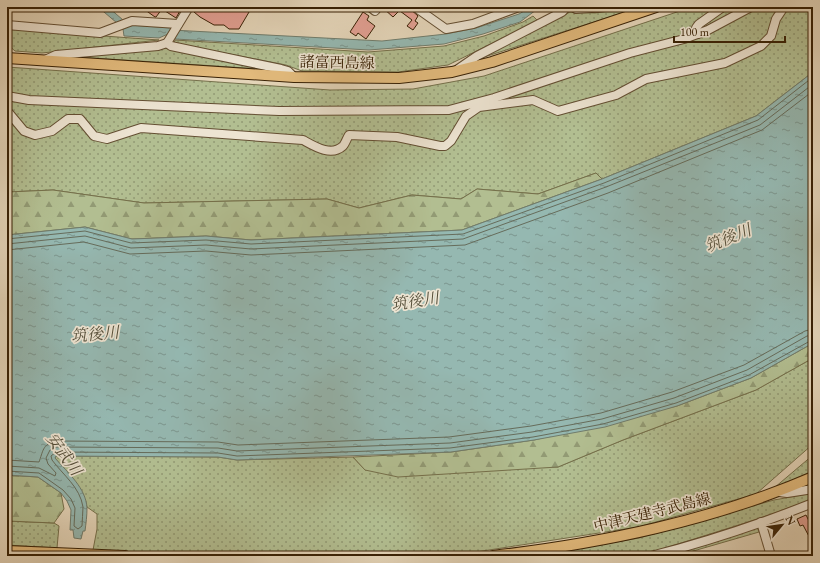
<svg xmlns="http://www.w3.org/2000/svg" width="820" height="563" viewBox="0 0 820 563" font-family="'EB Garamond','Noto Serif JP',serif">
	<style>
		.grass { fill: url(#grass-dots); stroke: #75704b }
		.forest { fill: url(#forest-firs); stroke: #75704b }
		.water { fill: url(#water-ripples); stroke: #707c6c }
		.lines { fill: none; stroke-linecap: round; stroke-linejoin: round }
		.shore { stroke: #666c5b; stroke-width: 1 }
		.stream { stroke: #707c6c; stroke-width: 2 }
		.building { fill: #e2a093; stroke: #382105 }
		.minor-casing { stroke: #634e32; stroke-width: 10 }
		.major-casing { stroke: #382105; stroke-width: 12 }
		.minor { stroke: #ede4d2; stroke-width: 8 }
		.major { stroke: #e2ba7c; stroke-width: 10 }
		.labels { text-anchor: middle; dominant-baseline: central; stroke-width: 3.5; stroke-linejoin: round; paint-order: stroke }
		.street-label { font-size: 15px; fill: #382105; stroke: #ede4d2 }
		.water-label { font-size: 16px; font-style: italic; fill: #544e39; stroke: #ede4d2 }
	</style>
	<defs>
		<pattern id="grass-dots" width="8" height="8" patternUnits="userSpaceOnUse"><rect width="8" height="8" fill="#b2be91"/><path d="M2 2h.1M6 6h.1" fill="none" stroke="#929a74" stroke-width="1.8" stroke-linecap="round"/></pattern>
		<pattern id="forest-firs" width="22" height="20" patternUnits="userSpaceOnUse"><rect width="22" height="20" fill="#b2be91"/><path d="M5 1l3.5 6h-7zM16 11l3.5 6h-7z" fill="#929a74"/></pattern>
		<pattern id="water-ripples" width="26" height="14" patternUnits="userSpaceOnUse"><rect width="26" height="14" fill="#95b8b1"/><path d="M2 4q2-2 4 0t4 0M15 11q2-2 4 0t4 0" fill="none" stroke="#7b958e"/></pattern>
	</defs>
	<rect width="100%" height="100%" fill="#e4d5b9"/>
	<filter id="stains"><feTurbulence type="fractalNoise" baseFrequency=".005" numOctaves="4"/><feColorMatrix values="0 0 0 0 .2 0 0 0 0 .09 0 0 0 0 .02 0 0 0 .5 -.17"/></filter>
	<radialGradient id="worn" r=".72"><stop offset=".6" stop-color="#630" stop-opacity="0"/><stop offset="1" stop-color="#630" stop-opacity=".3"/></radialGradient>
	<g class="grass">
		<polygon points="633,7 641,7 481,58 570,12 595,13"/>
		<polygon points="692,7 813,7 813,72 756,116 602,179 596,173 538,194 477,189 461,199 412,195 359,208 327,199 144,203 53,190 7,192 7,67 330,90 413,89 484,76"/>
		<polygon points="533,16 538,21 448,65 398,72 302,71 286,65 174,43 175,40 368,52 444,46 484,36 523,22"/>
		<polygon points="7,29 159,40 42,53 15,51 7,44"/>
		<polygon points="164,48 276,70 63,56"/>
		<polygon points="813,358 813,444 756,494 638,527 463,554 435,556 204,556 93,550 97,529 97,514 87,507 83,494 55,458 56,456 218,457 237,460 353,457 365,470 558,467 623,440 756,390"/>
		<polygon points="813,455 813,471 774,488"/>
		<polygon points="813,493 813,499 758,519 646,554 637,556 538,556 639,538 774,500"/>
		<polygon points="7,521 54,523 59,526 57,548 7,545"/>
		<polygon points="757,527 759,532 676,556 660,556"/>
	</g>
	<g class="forest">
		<polygon points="596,173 602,179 462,230 251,240 206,236 132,239 85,227 7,235 7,192 53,190 144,203 327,199 359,208 412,195 461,199 477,189 538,194"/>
		<polygon points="813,343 813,358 756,390 623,440 558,467 398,477 365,470 353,457 451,452 534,440 677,406 751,378"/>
		<polygon points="7,475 38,477 61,493 64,509 54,523 7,521"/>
	</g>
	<g class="water">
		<polygon points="98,7 108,7 123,20 117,23"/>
		<polygon points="531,7 540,7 520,22 483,34 444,44 369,50 175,39 174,35 168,34 159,38 124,36 123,29 131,25 171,28 171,30 382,41 446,34 476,28 519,14"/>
		<path d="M813 72V343L751 378 677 406 605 427 534 440 451 452 237 460 218 457 56 456 55 458C68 473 86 488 87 508 87 516 86 523 85 531H83L81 539 74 538 73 530H70L71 510 67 501 61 493 38 477 7 475V235L85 227 132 239 206 236 251 240 462 230 602 179 756 116Z"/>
	</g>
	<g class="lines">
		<g class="shore">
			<polyline points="7,239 85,231 131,243 206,240 251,244 463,234 604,183 758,120 813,77"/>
			<polyline points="7,244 85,236 131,248 206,245 251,249 463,239 606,187 760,125 813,84"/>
			<polyline points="7,250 84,242 130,254 206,251 251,255 465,245 608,193 762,130 813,91"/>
			<path d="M7 460 39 462C43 452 42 444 56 441L218 442 238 445 449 437 531 426 601 413 672 392 744 365 805 331 813 329"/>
			<polyline points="7,466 39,468 55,476 56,473 48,464 46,458 50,450 56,447 218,448 237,451 450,443 532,432 602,419 674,398 747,370 807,336 813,335"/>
			<path d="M7 471 39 473 63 490 71 499 75 508 74 526 78 529 82 526C82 520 83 513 83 507 80 487 63 475 52 460L51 456 56 452 218 453 237 456 450 448 533 437 603 424 676 403 749 375 810 341 813 340"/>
		</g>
		<polyline class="stream" points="491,7 495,12"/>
	</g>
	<g class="building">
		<polygon points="141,7 179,7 181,9 176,18 162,9 156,17 155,17"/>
		<polygon points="197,7 252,7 239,29 229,29 224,25 214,25 200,17 194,12"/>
		<polygon points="383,7 396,7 400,10 393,17 383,8"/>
		<polygon points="403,7 408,7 418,16 415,21 418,23 413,30 407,26 412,20 400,11"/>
		<polygon points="363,12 369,16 367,20 375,26 366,39 358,33 356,36 350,32"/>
		<polygon points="806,515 813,529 813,544 803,525 800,526 797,519"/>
	</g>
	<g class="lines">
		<g class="minor-casing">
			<g id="minor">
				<polyline points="189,7 167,43 171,46 281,69 288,71 294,77"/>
				<polyline points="370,7 375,11 378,7"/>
				<polyline points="415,7 446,29 473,24 519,7"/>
				<polyline points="573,7 576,9 607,7"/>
				<polyline points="7,25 100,33 132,21 178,24"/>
				<polyline points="698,34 696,28 699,24 723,7"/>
				<polyline points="45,60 56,55 158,46 167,43"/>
				<polyline points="458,69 477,56 562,12 567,7"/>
				<polyline points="7,96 29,100 279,111 449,110 494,98 630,53 684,39 708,30 751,7"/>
				<path d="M7 113H9L24 131 35 135 52 131 68 119H80L94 136 107 139 141 128 303 140C314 146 331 157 343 146 345 144 347 138 349 135L397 137 440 146H445L451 141 466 116 479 107 533 100 558 111 616 95 646 79 725 63 761 46 771 36 776 19 784 7"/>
				<polyline points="779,492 787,493 813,489"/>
				<polyline points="761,522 771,556"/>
				<path d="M651 556C706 542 760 524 813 503"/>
			</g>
		</g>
		<g class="major-casing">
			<g id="major">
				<polyline points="7,58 294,77 399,78 452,72 492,62 656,7"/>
				<polyline points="7,551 125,556"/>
				<path d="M493 556C603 543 711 521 813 477"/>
			</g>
		</g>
		<use href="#minor" class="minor"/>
		<use href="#major" class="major"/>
	</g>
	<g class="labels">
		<g class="street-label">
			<text transform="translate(337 62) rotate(1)">諸富西島線</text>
			<text transform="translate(652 512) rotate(-14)">中津天建寺武島線</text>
		</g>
		<g class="water-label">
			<text transform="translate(728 238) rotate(-22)">筑後川</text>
			<text transform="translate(415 301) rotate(-9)">筑後川</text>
			<text transform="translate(95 334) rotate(-5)">筑後川</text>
			<text transform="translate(64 454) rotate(54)">安武川</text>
		</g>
	</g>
	<rect width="820" height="563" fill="none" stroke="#e4d5b9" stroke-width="24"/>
	<rect x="8" y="8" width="804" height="547" fill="none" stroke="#382105" stroke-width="2"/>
	<rect x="12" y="12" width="796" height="539" fill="none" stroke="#382105"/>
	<g transform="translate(782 525) rotate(61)" stroke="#ede4d2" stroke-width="3" paint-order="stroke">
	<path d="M0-3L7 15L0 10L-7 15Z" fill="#382105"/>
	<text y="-6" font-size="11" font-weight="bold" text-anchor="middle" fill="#382105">N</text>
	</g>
	<path d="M674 36v6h111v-6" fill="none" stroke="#382105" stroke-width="2"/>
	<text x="680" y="36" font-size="12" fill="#382105" stroke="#ede4d2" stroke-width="3" paint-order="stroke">100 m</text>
	<rect width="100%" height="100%" filter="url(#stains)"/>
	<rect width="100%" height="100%" fill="url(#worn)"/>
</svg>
